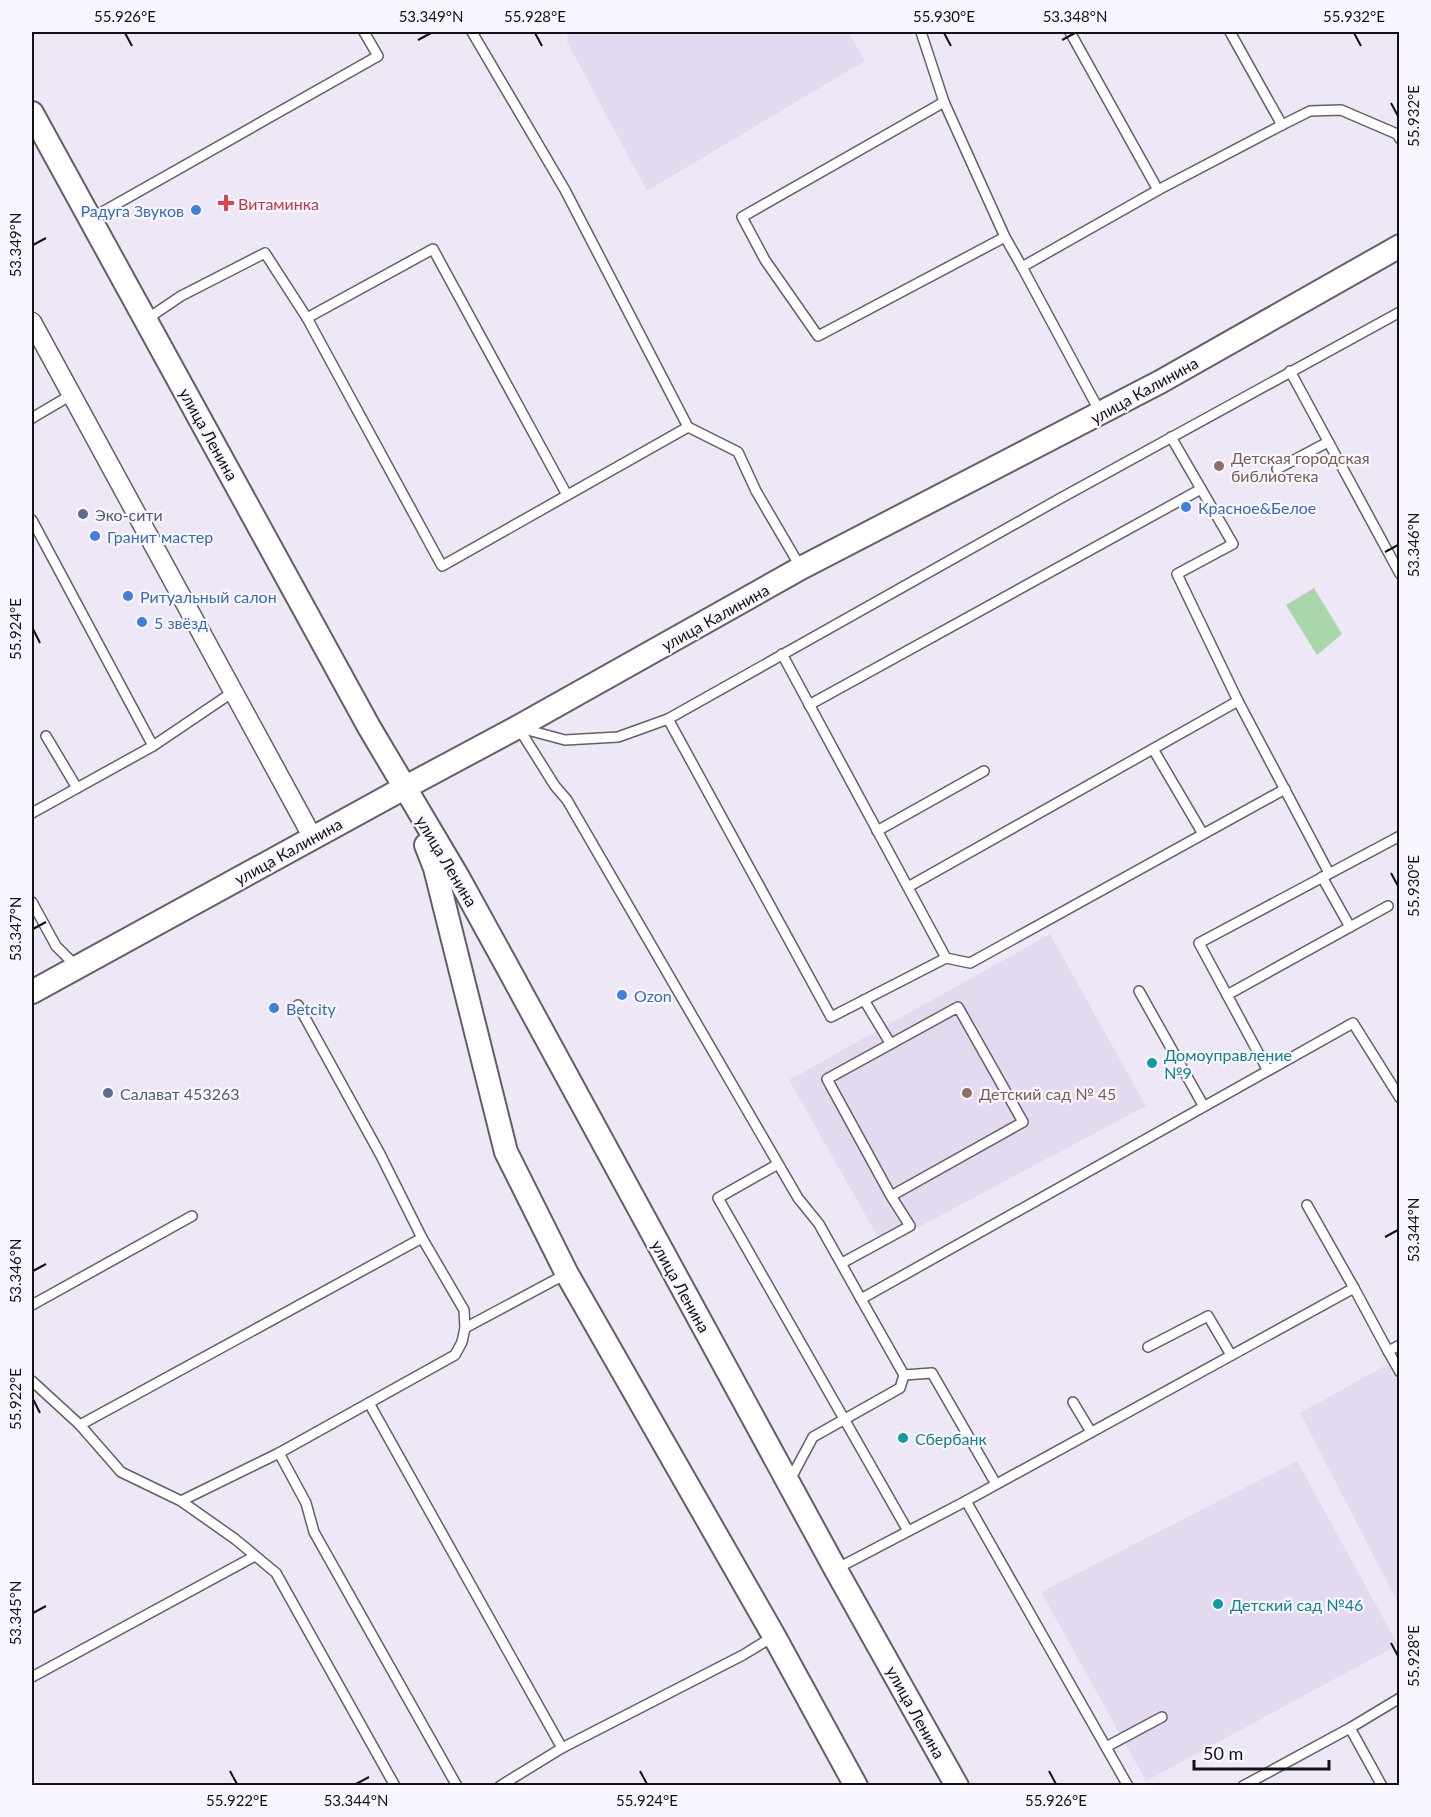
<svg xmlns="http://www.w3.org/2000/svg" width="1431" height="1817" viewBox="0 0 1431 1817" font-family="Lato,sans-serif">
	<style>
		.built { fill: #e4daf0 }
		.green { fill: #abd6ab }
		.lines { fill: none; stroke-linecap: round; stroke-linejoin: round }
		.service-casing { stroke: #635e6a; stroke-width: 12 }
		.minor-casing { stroke: #635e6a; stroke-width: 21 }
		.tertiary-casing { stroke: #635e6a; stroke-width: 26 }
		.service { stroke: #fff; stroke-width: 9 }
		.minor { stroke: #fff; stroke-width: 18 }
		.tertiary { stroke: #fff; stroke-width: 22 }
		.ticks { fill: none; stroke: #131115; stroke-width: 2 }
		.health-dot { fill: #e0444e; stroke: #faf6ff; stroke-width: 2 }
		.shop-dot { fill: #3f7fe0; stroke: #faf6ff; stroke-width: 2 }
		.education-dot { fill: #8d6e63; stroke: #faf6ff; stroke-width: 2 }
		.service-dot { fill: #5c6f8a; stroke: #faf6ff; stroke-width: 2 }
		.culture-dot { fill: #0f9aa8; stroke: #faf6ff; stroke-width: 2 }
		.labels { text-anchor: middle; dominant-baseline: central; stroke-width: 4.5; stroke-linejoin: round; paint-order: stroke }
		.health-label { font-size: 16px; fill: #be3a42; stroke: #faf6ff; text-anchor: start }
		.shop-label { font-size: 16px; fill: #366cbe; stroke: #faf6ff; text-anchor: start }
		.street-label { font-size: 16px; fill: #131115; stroke: #faf6ff }
		.education-label { font-size: 16px; fill: #785e54; stroke: #faf6ff; text-anchor: start }
		.service-label { font-size: 16px; fill: #4e5e75; stroke: #faf6ff; text-anchor: start }
		.culture-label { font-size: 16px; fill: #0d838f; stroke: #faf6ff; text-anchor: start }
		.neatline { fill: none; stroke: #131115; stroke-width: 2 }
		.ticks-label { font-size: 15px; text-anchor: middle; fill: #131115 }
	</style>
	<rect width="100%" height="100%" fill="#eee8f6"/>
	<g class="built">
		<polygon points="568,32 848,32 865,61 647,191 567,42"/>
		<polygon points="1050,934 1146,1106 883,1246 789,1080"/>
		<polygon points="1399,1358 1399,1605 1300,1413"/>
		<polygon points="1297,1461 1398,1645 1146,1781 1041,1592"/>
	</g>
	<polygon class="green" points="1314,588 1342,634 1317,655 1286,605"/>
	<g class="lines">
		<g class="service-casing">
			<g id="service">
				<polyline points="472,32 565,190 688,427"/>
				<polyline points="921,32 944,102"/>
				<polyline points="1070,32 1158,190"/>
				<polyline points="1282,125 1310,111 1341,110 1397,134 1400,139"/>
				<polyline points="90,219 378,56 364,32"/>
				<polyline points="1005,237 818,336 765,260 742,217 944,102 1005,237 1022,267"/>
				<polyline points="307,318 433,249 567,495"/>
				<polyline points="147,319 181,296 265,253 307,318 442,566 688,427 738,452 756,491 801,568"/>
				<polyline points="1290,371 1400,574"/>
				<polyline points="1100,412 1022,267 1158,190 1282,125 1230,32"/>
				<polyline points="32,418 71,395"/>
				<polyline points="1171,437 1233,544 1177,574 1238,701 1329,873"/>
				<polyline points="1277,469 1328,442"/>
				<polyline points="32,520 153,746 233,692"/>
				<polyline points="782,654 946,958"/>
				<polyline points="809,705 1201,489"/>
				<polyline points="668,719 831,1017 946,958 970,963 1285,789"/>
				<polyline points="518,727 555,786 567,800 798,1198 819,1224 861,1299 1353,1023 1400,1098"/>
				<polyline points="524,729 565,740 618,737 668,719 1061,498 1400,312"/>
				<polyline points="46,736 77,788"/>
				<polyline points="1153,749 1203,834"/>
				<polyline points="32,813 153,746"/>
				<polyline points="877,831 984,771"/>
				<polyline points="1322,877 1350,927"/>
				<polyline points="908,887 1238,701"/>
				<polyline points="32,902 56,946 76,966"/>
				<polyline points="1139,991 1203,1105"/>
				<polyline points="1227,995 1388,906"/>
				<polyline points="864,1000 890,1043"/>
				<polyline points="298,1005 380,1154 422,1238"/>
				<polyline points="1267,1069 1199,943 1400,836"/>
				<polyline points="778,1164 718,1198 908,1531"/>
				<polyline points="1307,1205 1354,1288"/>
				<polyline points="842,1263 910,1226 891,1196 827,1079 958,1007 1023,1122 891,1196"/>
				<polyline points="32,1305 192,1216"/>
				<polyline points="465,1328 566,1274"/>
				<polyline points="1148,1347 1208,1316 1231,1355"/>
				<polyline points="1388,1351 1400,1372"/>
				<polyline points="904,1375 932,1373 996,1484"/>
				<polyline points="32,1381 80,1425"/>
				<polyline points="1073,1402 1091,1432"/>
				<polyline points="369,1403 562,1748"/>
				<polyline points="279,1453 306,1503 314,1532 457,1786"/>
				<polyline points="790,1480 813,1437 900,1388 904,1375 861,1299"/>
				<polyline points="181,1501 279,1453 455,1355 462,1342 465,1328 464,1310 422,1238 80,1425 121,1472 181,1501 235,1539 276,1573 395,1786"/>
				<polyline points="966,1501 1354,1288 1388,1351 1400,1345"/>
				<polyline points="836,1569 966,1501 1128,1786"/>
				<polyline points="32,1677 255,1556"/>
				<polyline points="1350,1728 1382,1786"/>
				<polyline points="1106,1747 1162,1717"/>
				<polyline points="500,1786 562,1748 743,1655 774,1636"/>
				<polyline points="1243,1786 1350,1728 1400,1698"/>
			</g>
		</g>
		<g class="minor-casing">
			<polyline id="minor" points="32,322 313,838"/>
		</g>
		<g class="tertiary-casing">
			<g id="tertiary">
				<polyline points="32,113 369,727 458,877 508,968 836,1570 957,1786"/>
				<polyline points="426,845 435,868 506,1152 567,1274 774,1636 856,1786"/>
				<polyline points="32,992 404,788 518,727 801,568 1160,382 1400,246"/>
			</g>
		</g>
		<use href="#service" class="service"/>
		<use href="#minor" class="minor"/>
		<use href="#tertiary" class="tertiary"/>
	</g>
	<path class="ticks" d="M125 33 132 46M535 33 542 46M944 33 951 46M1354 33 1361 46M418 40 431 33M1062 40 1075 33M1391 103 1398 116M33 245 46 238M1385 552 1398 545M33 629 40 643M1391 873 1398 886M33 929 46 922M1385 1237 1398 1230M33 1271 46 1264M33 1399 40 1413M33 1613 46 1606M1391 1643 1398 1656M230 1771 237 1784M640 1771 647 1784M1049 1771 1056 1784M356 1784 369 1777"/>
	<path class="health-dot" d="M223 194h6v6h6v6h-6v6h-6v-6h-6v-6h6z"/>
	<g class="shop-dot">
		<circle cx="196" cy="210" r="6"/>
		<circle cx="1186" cy="507" r="6"/>
		<circle cx="95" cy="536" r="6"/>
		<circle cx="128" cy="596" r="6"/>
		<circle cx="142" cy="622" r="6"/>
		<circle cx="622" cy="995" r="6"/>
		<circle cx="274" cy="1008" r="6"/>
	</g>
	<g class="education-dot">
		<circle cx="1219" cy="466" r="6"/>
		<circle cx="967" cy="1093" r="6"/>
	</g>
	<g class="service-dot">
		<circle cx="83" cy="514" r="6"/>
		<circle cx="108" cy="1093" r="6"/>
	</g>
	<g class="culture-dot">
		<circle cx="1152" cy="1063" r="6"/>
		<circle cx="903" cy="1438" r="6"/>
		<circle cx="1218" cy="1604" r="6"/>
	</g>
	<g class="labels">
		<g class="health-label">
			<text x="238" y="203">Витаминка</text>
		</g>
		<g class="shop-label">
			<text x="184" y="210" text-anchor="end">Радуга Звуков</text>
			<text x="1198" y="507">Красное&amp;Белое</text>
			<text x="107" y="536">Гранит мастер</text>
			<text x="140" y="596">Ритуальный салон</text>
			<text x="154" y="622">5 звёзд</text>
			<text x="634" y="995">Ozon</text>
			<text x="286" y="1008">Betcity</text>
		</g>
		<g class="street-label">
			<text transform="translate(1144 390) rotate(-29)">улица Калинина</text>
			<text transform="translate(209 434) rotate(61)">улица Ленина</text>
			<text transform="translate(715 617) rotate(-29)">улица Калинина</text>
			<text transform="translate(288 851) rotate(-29)">улица Калинина</text>
			<text transform="translate(447 861) rotate(59)">улица Ленина</text>
			<text transform="translate(681 1286) rotate(61)">улица Ленина</text>
			<text transform="translate(916 1712) rotate(61)">улица Ленина</text>
		</g>
		<g class="education-label">
			<text x="1231" y="457">Детская городская<tspan x="1231" dy="18">библиотека</tspan></text>
			<text x="979" y="1093">Детский сад № 45</text>
		</g>
		<g class="service-label">
			<text x="95" y="514">Эко-сити</text>
			<text x="120" y="1093">Салават 453263</text>
		</g>
		<g class="culture-label">
			<text x="1164" y="1054">Домоуправление<tspan x="1164" dy="18">№9</tspan></text>
			<text x="915" y="1438">Сбербанк</text>
			<text x="1230" y="1604">Детский сад №46</text>
		</g>
	</g>
	<rect width="1431" height="1817" fill="none" stroke="#faf6ff" stroke-width="66"/>
	<path d="M1194 1760v9h135v-9" fill="none" stroke="#131115" stroke-width="3"/>
	<text x="1203" y="1760" font-size="18" fill="#131115" stroke="#faf6ff" stroke-width="4.5" paint-order="stroke">50 m</text>
	<rect x="33" y="33" width="1365" height="1751" class="neatline"/>
	<g class="ticks-label">
		<text x="125" y="22">55.926°E</text>
		<text x="431" y="22">53.349°N</text>
		<text x="535" y="22">55.928°E</text>
		<text x="944" y="22">55.930°E</text>
		<text x="1075" y="22">53.348°N</text>
		<text x="1354" y="22">55.932°E</text>
		<text transform="translate(1414 116) rotate(-90)" y="5">55.932°E</text>
		<text transform="translate(16 245) rotate(-90)" y="5">53.349°N</text>
		<text transform="translate(1414 545) rotate(-90)" y="5">53.346°N</text>
		<text transform="translate(16 629) rotate(-90)" y="5">55.924°E</text>
		<text transform="translate(1414 886) rotate(-90)" y="5">55.930°E</text>
		<text transform="translate(16 929) rotate(-90)" y="5">53.347°N</text>
		<text transform="translate(1414 1230) rotate(-90)" y="5">53.344°N</text>
		<text transform="translate(16 1271) rotate(-90)" y="5">53.346°N</text>
		<text transform="translate(16 1399) rotate(-90)" y="5">55.922°E</text>
		<text transform="translate(16 1613) rotate(-90)" y="5">53.345°N</text>
		<text transform="translate(1414 1656) rotate(-90)" y="5">55.928°E</text>
		<text x="237" y="1806">55.922°E</text>
		<text x="356" y="1806">53.344°N</text>
		<text x="647" y="1806">55.924°E</text>
		<text x="1056" y="1806">55.926°E</text>
	</g>
</svg>
